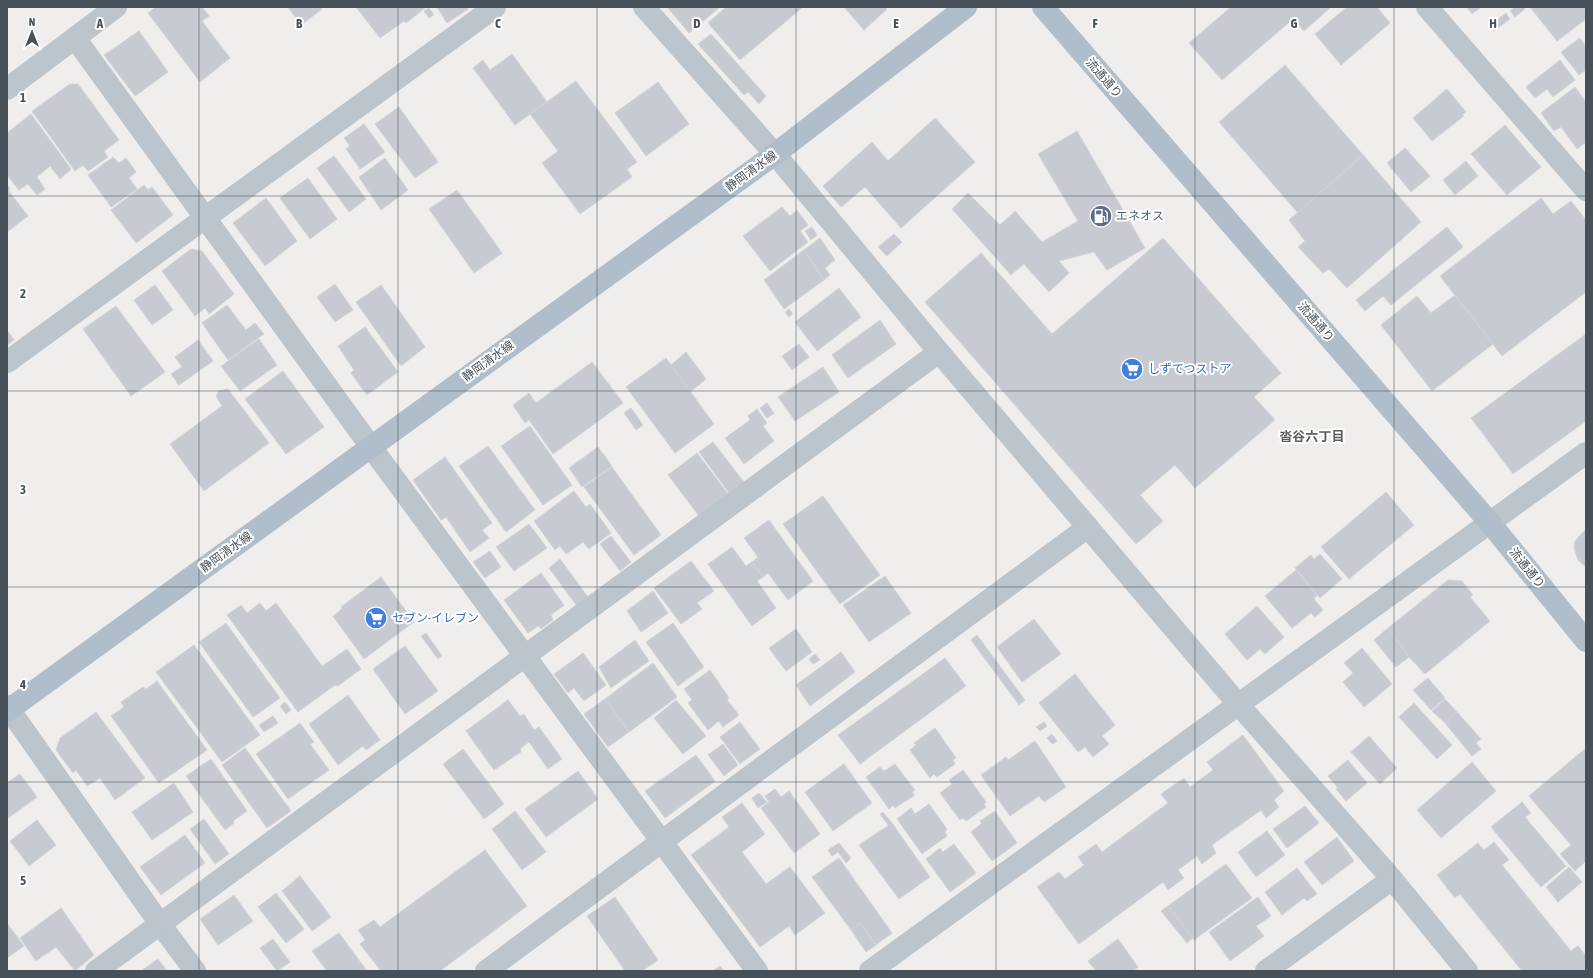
<svg xmlns="http://www.w3.org/2000/svg" width="1593" height="978" viewBox="0 0 1593 978" font-family="'Asap Condensed','Noto Sans JP',sans-serif">
	<style>
		.building { fill: #c7cad0; stroke: #d1d4d8 }
		.lines { fill: none; stroke-linecap: round; stroke-linejoin: round }
		.minor { stroke: #bcc5cb; stroke-width: 22 }
		.tertiary { stroke: #bcc5cb; stroke-width: 22 }
		.primary { stroke: #afbeca; stroke-width: 22 }
		.grid { fill: none; stroke: #475159; stroke-width: 1; stroke-opacity: 0.55 }
		.labels { text-anchor: middle; dominant-baseline: central; stroke-width: 4; stroke-linejoin: round; paint-order: stroke }
		.street-label { font-size: 12px; fill: #475159; stroke: #fff }
		.service-label { font-size: 12px; fill: #4e5e75; stroke: #fff; text-anchor: start }
		.shop-label { font-size: 12px; fill: #366cbe; stroke: #fff; text-anchor: start }
		.neighbourhood-label { font-size: 13px; font-weight: bold; fill: #5a5e61; stroke: #fff }
		.grid-label { font-size: 13px; text-anchor: middle; font-weight: bold; fill: #475159; stroke: #fff; stroke-width: 4; stroke-linejoin: round; paint-order: stroke }
	</style>
	<rect width="100%" height="100%" fill="#f0eded"/>
	<g class="building">
		<polygon points="156,7 202,7 209,16 202,21 230,58 200,82 148,13"/>
		<polygon points="288,7 320,7 322,9 301,25"/>
		<polygon points="356,7 424,7 425,8 406,23 404,21 380,38"/>
		<polygon points="437,7 467,7 468,9 447,23"/>
		<polygon points="667,7 720,7 689,33"/>
		<polygon points="726,7 803,7 740,60 708,23"/>
		<polygon points="844,7 885,7 887,9 864,30"/>
		<polygon points="1231,7 1331,7 1304,31 1293,19 1222,80 1189,43"/>
		<polygon points="1347,7 1377,7 1390,23 1341,65 1315,34"/>
		<polygon points="1467,7 1481,7 1472,14"/>
		<polygon points="1515,7 1523,7 1525,9 1515,17 1510,11"/>
		<polygon points="1530,7 1586,7 1586,19 1557,41"/>
		<polygon points="429,8 434,15 429,18 424,11"/>
		<polygon points="1506,13 1510,19 1494,31 1489,26"/>
		<polygon points="139,31 168,72 135,96 104,55"/>
		<polygon points="711,34 766,96 759,104 748,92 744,95 698,44"/>
		<polygon points="1580,38 1586,47 1586,70 1579,75 1561,52"/>
		<polygon points="512,54 547,102 515,125 473,68 483,60 490,70"/>
		<polygon points="1560,60 1575,80 1553,97 1547,89 1535,98 1526,87"/>
		<polygon points="1285,65 1363,155 1298,213 1219,122"/>
		<polygon points="576,81 637,162 627,169 632,177 580,214 542,163 558,151 530,114"/>
		<polygon points="658,82 689,124 646,156 615,113"/>
		<polygon points="70,84 78,84 119,140 104,151 108,157 88,171 83,165 75,171 32,111"/>
		<polygon points="1575,87 1586,102 1586,142 1577,149 1561,127 1554,131 1541,113"/>
		<polygon points="1447,89 1466,112 1462,115 1464,116 1432,141 1413,118"/>
		<polygon points="399,107 438,162 415,178 375,124"/>
		<polygon points="31,114 71,169 60,179 50,166 37,177 45,189 37,195 28,184 19,190 7,175 7,133"/>
		<polygon points="935,118 975,162 901,228 865,187 841,207 823,186 872,142 888,161"/>
		<polygon points="364,124 385,152 360,169 346,149 350,146 344,138"/>
		<polygon points="1505,125 1541,167 1507,195 1471,154"/>
		<polygon points="1077,131 1145,248 1107,270 1094,252 1059,261 1069,273 1049,292 1024,264 1011,275 952,209 968,193 1000,225 1015,211 1042,242 1078,221 1038,154"/>
		<polygon points="1405,148 1430,176 1411,192 1387,163"/>
		<polygon points="1363,155 1421,222 1347,288 1329,269 1323,273 1298,247 1305,241 1289,220"/>
		<polygon points="334,156 366,199 349,212 317,168"/>
		<polygon points="113,157 119,163 126,158 136,172 129,178 137,189 111,207 88,175"/>
		<polygon points="385,158 408,190 381,210 359,177"/>
		<polygon points="1466,161 1478,176 1455,195 1443,180"/>
		<polygon points="308,178 337,219 310,239 280,198"/>
		<polygon points="7,184 10,189 8,190 28,216 7,232"/>
		<polygon points="144,185 148,190 152,187 173,215 136,243 111,210"/>
		<polygon points="457,190 502,253 474,273 429,209"/>
		<polygon points="266,198 297,241 265,266 233,223"/>
		<polygon points="1541,198 1553,214 1571,201 1586,220 1586,292 1502,356 1440,276"/>
		<polygon points="782,207 790,216 797,210 808,225 800,231 808,242 770,271 743,236"/>
		<polygon points="812,227 817,235 811,240 805,231"/>
		<polygon points="1447,227 1463,247 1391,305 1383,296 1365,311 1356,300"/>
		<polygon points="894,234 902,242 887,256 878,247"/>
		<polygon points="820,238 835,260 825,268 830,275 824,280 804,250"/>
		<polygon points="1163,238 1281,373 1254,397 1275,420 1195,488 1175,465 1140,495 1163,521 1136,544 925,302 981,253 1052,334"/>
		<polygon points="191,249 202,251 234,294 209,314 205,308 195,316 162,271"/>
		<polygon points="804,250 824,280 784,309 764,280"/>
		<polygon points="335,284 353,310 335,322 317,297"/>
		<polygon points="155,285 173,310 152,325 134,300"/>
		<polygon points="381,285 425,347 401,366 356,302"/>
		<polygon points="839,288 861,317 817,351 795,322"/>
		<polygon points="1455,295 1493,344 1432,391 1381,325 1417,296 1431,313"/>
		<polygon points="227,305 246,330 255,323 264,334 228,360 202,323"/>
		<polygon points="116,306 165,372 131,396 83,329"/>
		<polygon points="789,309 793,314 789,317 785,312"/>
		<polygon points="880,320 896,344 848,378 832,355"/>
		<polygon points="365,327 398,372 367,395 351,373 354,370 338,346"/>
		<polygon points="7,330 14,340 7,345"/>
		<polygon points="1586,334 1586,421 1513,474 1471,418"/>
		<polygon points="259,339 277,365 240,391 221,366"/>
		<polygon points="198,340 213,361 179,385 171,374 182,367 175,357"/>
		<polygon points="799,344 809,357 792,370 782,356"/>
		<polygon points="686,352 706,379 690,392 671,365"/>
		<polygon points="666,358 714,424 675,453 626,387"/>
		<polygon points="592,362 623,403 553,454 529,420 525,423 513,405 529,393 536,403"/>
		<polygon points="823,367 839,392 795,421 778,397"/>
		<polygon points="283,371 324,427 286,454 245,399"/>
		<polygon points="228,389 269,443 204,491 170,444 222,406 216,396 219,391"/>
		<polygon points="767,403 774,413 767,418 760,408"/>
		<polygon points="631,408 643,425 636,430 624,413"/>
		<polygon points="757,409 767,423 763,426 774,441 744,464 725,438 750,420 748,416"/>
		<polygon points="530,426 572,485 543,505 501,446"/>
		<polygon points="713,442 744,482 729,493 699,452"/>
		<polygon points="488,446 535,510 506,532 459,466"/>
		<polygon points="598,447 612,466 582,487 569,468"/>
		<polygon points="697,453 728,494 699,516 668,475"/>
		<polygon points="445,457 492,523 482,530 489,538 470,552 446,517 441,520 413,480"/>
		<polygon points="612,467 661,535 634,555 584,487"/>
		<polygon points="574,491 586,507 590,504 611,533 589,549 583,542 566,554 560,546 555,550 534,521"/>
		<polygon points="1386,492 1414,525 1349,579 1321,547"/>
		<polygon points="823,496 880,575 840,604 783,524"/>
		<polygon points="769,520 813,581 788,600 768,573 763,577 752,562 758,557 744,538"/>
		<polygon points="529,524 547,548 514,571 496,547"/>
		<polygon points="1586,529 1586,567 1578,560 1574,548 1575,541"/>
		<polygon points="611,536 631,562 620,571 600,544"/>
		<polygon points="732,547 746,566 752,562 763,577 757,581 776,608 752,626 708,564"/>
		<polygon points="490,551 501,567 485,578 473,562"/>
		<polygon points="1320,554 1342,579 1320,598 1295,568 1311,555 1314,559"/>
		<polygon points="560,559 588,597 577,606 549,568"/>
		<polygon points="691,561 714,591 697,603 702,609 681,624 654,588"/>
		<polygon points="1296,570 1317,595 1314,599 1323,610 1315,617 1311,613 1292,628 1265,596"/>
		<polygon points="541,573 564,605 551,615 553,620 541,629 538,626 528,633 504,600"/>
		<polygon points="885,576 911,613 869,642 843,605"/>
		<polygon points="381,577 414,622 364,659 333,616 342,609 341,607"/>
		<polygon points="1448,580 1462,581 1473,595 1470,597 1490,621 1425,674 1409,657 1388,628"/>
		<polygon points="653,591 668,613 641,632 627,611"/>
		<polygon points="260,603 266,611 276,603 322,666 347,649 361,669 339,685 337,686 335,685 298,712 227,615 241,605 247,613"/>
		<polygon points="1257,606 1284,637 1265,654 1260,649 1247,660 1225,634"/>
		<polygon points="1034,619 1061,654 1022,682 997,647"/>
		<polygon points="226,623 280,698 253,717 199,642"/>
		<polygon points="673,623 704,667 678,686 646,642"/>
		<polygon points="1388,628 1409,657 1396,667 1374,640"/>
		<polygon points="796,629 812,652 786,671 769,648"/>
		<polygon points="426,633 442,656 438,659 421,636"/>
		<polygon points="977,635 1025,700 1019,705 971,640"/>
		<polygon points="635,640 649,661 611,688 599,667"/>
		<polygon points="194,645 260,735 222,762 156,672"/>
		<polygon points="405,646 438,691 405,714 373,669"/>
		<polygon points="1362,648 1392,684 1364,707 1343,682 1353,673 1344,663"/>
		<polygon points="841,652 855,672 810,706 796,685"/>
		<polygon points="583,653 606,685 584,701 574,688 568,693 554,674"/>
		<polygon points="815,654 820,660 813,664 809,659"/>
		<polygon points="945,658 966,686 860,764 838,735"/>
		<polygon points="653,663 677,697 629,732 605,699"/>
		<polygon points="710,670 729,698 727,700 739,715 723,727 719,721 708,730 688,703 692,700 684,689"/>
		<polygon points="1075,674 1115,725 1102,736 1109,744 1093,757 1085,747 1078,752 1039,703"/>
		<polygon points="1428,678 1445,698 1431,710 1413,690"/>
		<polygon points="157,681 207,750 159,783 111,716 124,707 121,702 143,687 146,689"/>
		<polygon points="348,695 380,740 366,750 363,746 338,765 309,724"/>
		<polygon points="605,699 629,732 608,747 584,714"/>
		<polygon points="1445,699 1457,712 1445,723 1432,711"/>
		<polygon points="508,700 520,716 524,714 534,730 539,727 562,759 548,769 529,742 520,749 521,752 494,770 466,731"/>
		<polygon points="676,700 706,736 683,754 654,718"/>
		<polygon points="285,702 291,710 286,714 280,706"/>
		<polygon points="1414,703 1452,745 1437,759 1399,717"/>
		<polygon points="96,712 145,778 115,800 100,778 87,786 76,770 73,773 56,750 60,738"/>
		<polygon points="1457,712 1481,739 1476,743 1481,749 1472,756 1445,723"/>
		<polygon points="273,716 278,723 264,732 259,725"/>
		<polygon points="740,722 760,749 740,764 720,737"/>
		<polygon points="1044,722 1047,726 1040,731 1036,727"/>
		<polygon points="300,723 314,742 310,744 329,770 288,799 256,754"/>
		<polygon points="935,728 956,758 953,760 955,764 937,777 934,774 930,778 910,750 916,745 914,743"/>
		<polygon points="1052,734 1057,741 1052,744 1047,738"/>
		<polygon points="1243,735 1284,791 1274,800 1279,807 1266,818 1261,810 1212,845 1216,853 1202,864 1197,856 1178,870 1184,878 1168,890 1163,882 1079,944 1037,887 1059,872 1065,879 1084,865 1078,857 1096,844 1102,852 1168,803 1161,794 1184,778 1190,787 1213,770 1207,762"/>
		<polygon points="1369,736 1397,768 1380,784 1351,752"/>
		<polygon points="1035,741 1066,787 1044,802 1039,796 1010,816 981,775 1006,757 1008,760"/>
		<polygon points="723,744 738,765 724,776 708,755"/>
		<polygon points="245,748 291,811 267,828 222,765"/>
		<polygon points="1586,748 1586,861 1575,871 1560,854 1571,845 1529,796"/>
		<polygon points="463,749 504,804 484,819 443,764"/>
		<polygon points="696,755 715,781 665,818 645,791"/>
		<polygon points="211,759 247,811 233,821 234,823 225,830 186,776"/>
		<polygon points="1348,760 1367,783 1346,801 1336,789 1338,788 1328,776"/>
		<polygon points="1472,762 1496,791 1441,838 1417,810"/>
		<polygon points="844,764 872,803 833,831 805,792"/>
		<polygon points="895,764 915,790 912,792 915,795 895,808 893,805 889,809 866,777 880,767 884,771"/>
		<polygon points="963,770 986,802 984,804 986,807 966,821 963,818 960,820 940,793 952,784 949,780"/>
		<polygon points="578,771 598,799 546,837 525,809"/>
		<polygon points="20,774 37,797 7,819 7,783"/>
		<polygon points="174,783 193,812 152,840 132,812"/>
		<polygon points="775,789 781,797 789,791 820,834 794,853 761,808 769,802 765,796"/>
		<polygon points="759,793 767,802 758,808 752,798"/>
		<polygon points="1522,802 1531,813 1525,817 1566,866 1541,887 1491,827"/>
		<polygon points="742,803 765,834 742,852 766,884 790,867 825,913 795,935 789,926 760,947 691,855 729,827 722,817"/>
		<polygon points="929,804 947,829 945,832 947,836 922,854 897,819 911,808 915,814"/>
		<polygon points="1305,806 1319,823 1287,848 1273,829"/>
		<polygon points="515,811 546,852 522,870 492,829"/>
		<polygon points="995,811 1017,843 992,861 971,832 982,823 980,821"/>
		<polygon points="883,812 892,823 889,826 880,814"/>
		<polygon points="204,819 229,854 215,864 190,829"/>
		<polygon points="37,820 56,845 29,866 10,841"/>
		<polygon points="892,823 930,877 899,899 859,845"/>
		<polygon points="1267,831 1285,855 1256,877 1238,852"/>
		<polygon points="185,835 205,863 161,895 140,867"/>
		<polygon points="1337,837 1354,861 1322,885 1304,862"/>
		<polygon points="1494,842 1509,860 1502,865 1571,951 1578,946 1586,956 1586,971 1522,971 1460,894 1455,898 1437,875 1478,843 1484,850"/>
		<polygon points="839,843 851,858 846,863 838,852 832,856 828,850"/>
		<polygon points="954,844 976,873 950,892 926,859 940,848 943,852"/>
		<polygon points="485,850 527,906 440,971 381,971 360,944 365,940 358,930 374,920 380,927"/>
		<polygon points="839,858 892,933 876,945 860,923 851,930 812,877"/>
		<polygon points="1226,864 1252,898 1194,940 1168,906"/>
		<polygon points="1569,867 1582,882 1558,902 1546,887"/>
		<polygon points="1297,868 1317,894 1307,901 1304,898 1282,915 1265,892"/>
		<polygon points="300,876 331,917 312,931 282,891"/>
		<polygon points="276,893 304,929 286,943 258,907"/>
		<polygon points="234,895 253,921 218,945 200,919"/>
		<polygon points="615,897 658,960 642,971 625,971 587,916"/>
		<polygon points="1258,897 1271,916 1256,926 1264,936 1230,961 1209,932"/>
		<polygon points="1168,906 1193,938 1187,943 1161,911"/>
		<polygon points="61,908 94,955 75,971 56,947 36,961 20,938"/>
		<polygon points="7,923 24,946 7,958"/>
		<polygon points="860,923 876,945 866,952 851,930"/>
		<polygon points="339,933 367,971 327,971 312,951"/>
		<polygon points="273,939 290,962 277,971 260,948"/>
		<polygon points="1118,939 1138,967 1133,971 1096,971 1088,961"/>
		<polygon points="158,959 167,971 141,971"/>
		<polygon points="720,966 724,971 713,971"/>
	</g>
	<g class="lines">
		<g class="minor">
			<polyline points="644,7 775,154 939,352 1238,704 1392,879 1467,971"/>
			<polyline points="1427,7 1586,190"/>
			<polyline points="75,38 371,447 757,971"/>
			<polyline points="7,362 495,7"/>
			<polyline points="7,706 160,924 195,971"/>
			<polyline points="96,971 939,352"/>
			<polyline points="486,971 1088,527"/>
			<polyline points="870,971 1586,453"/>
			<polyline points="1266,971 1392,879"/>
		</g>
		<polyline class="tertiary" points="7,89 116,7"/>
		<g class="primary">
			<polyline points="1043,7 1490,523 1586,641"/>
			<polyline points="7,711 775,154 966,7"/>
		</g>
	</g>
	<path class="grid" d="M199 7V971M398 7V971M597 7V971M796 7V971M996 7V971M1195 7V971M1394 7V971M7 196H1586M7 391H1586M7 587H1586M7 782H1586"/>
	<defs>
		<g id="fuel-disc" transform="scale(1.15)"><circle r="9.5" fill="#5c6f8a" stroke="#fff"/><path d="M-5.5-6h7V0h2V4h1.3V-2.5L3-4.5l.8-.8L6-3V5H2.5V1h-1V6h-7ZM-4.2-4.7v3.2H.2V-4.7Z" fill="#fff"/></g>
		<g id="supermarket-disc" transform="scale(1.15)"><circle r="9.5" fill="#3f7fe0" stroke="#fff"/><path d="M-6-5.5h2.5l.6 2H6L4.5 2H-2.5L-4.4-4H-6ZM-1.5 3.2a1.3 1.3 0 1 0 .1 0ZM3 3.2a1.3 1.3 0 1 0 .1 0Z" fill="#fff"/></g>
	</defs>
	<g fill-rule="evenodd">
		<use href="#fuel-disc" x="1101" y="216"/>
		<use href="#supermarket-disc" x="1132" y="369"/>
		<use href="#supermarket-disc" x="376" y="618"/>
	</g>
	<g class="labels">
		<g class="street-label">
			<text transform="translate(1104 78) rotate(49)">流通通り</text>
			<text transform="translate(751 171) rotate(-36)">静岡清水線</text>
			<text transform="translate(1316 322) rotate(49)">流通通り</text>
			<text transform="translate(488 361) rotate(-36)">静岡清水線</text>
			<text transform="translate(226 552) rotate(-36)">静岡清水線</text>
			<text transform="translate(1527 568) rotate(51)">流通通り</text>
		</g>
		<g class="service-label">
			<text x="1116" y="216">エネオス</text>
		</g>
		<g class="shop-label">
			<text x="1148" y="369">しずてつストア</text>
			<text x="392" y="618">セブン-イレブン</text>
		</g>
		<g class="neighbourhood-label">
			<text x="1312" y="436">沓谷六丁目</text>
		</g>
	</g>
	<g class="grid-label">
		<text x="100" y="28">A</text>
		<text x="299" y="28">B</text>
		<text x="498" y="28">C</text>
		<text x="697" y="28">D</text>
		<text x="896" y="28">E</text>
		<text x="1095" y="28">F</text>
		<text x="1294" y="28">G</text>
		<text x="1493" y="28">H</text>
		<text x="23" y="102">1</text>
		<text x="23" y="298">2</text>
		<text x="23" y="494">3</text>
		<text x="23" y="689">4</text>
		<text x="23" y="885">5</text>
	</g>
	<rect width="1593" height="978" fill="none" stroke="#475159" stroke-width="16"/>
	<g transform="translate(32 32)" stroke="#ffffff" stroke-width="3" paint-order="stroke">
	<path d="M0-3L7 15L0 10L-7 15Z" fill="#475159"/>
	<text y="-6" font-size="11" font-weight="bold" text-anchor="middle" fill="#475159">N</text>
	</g>
</svg>
